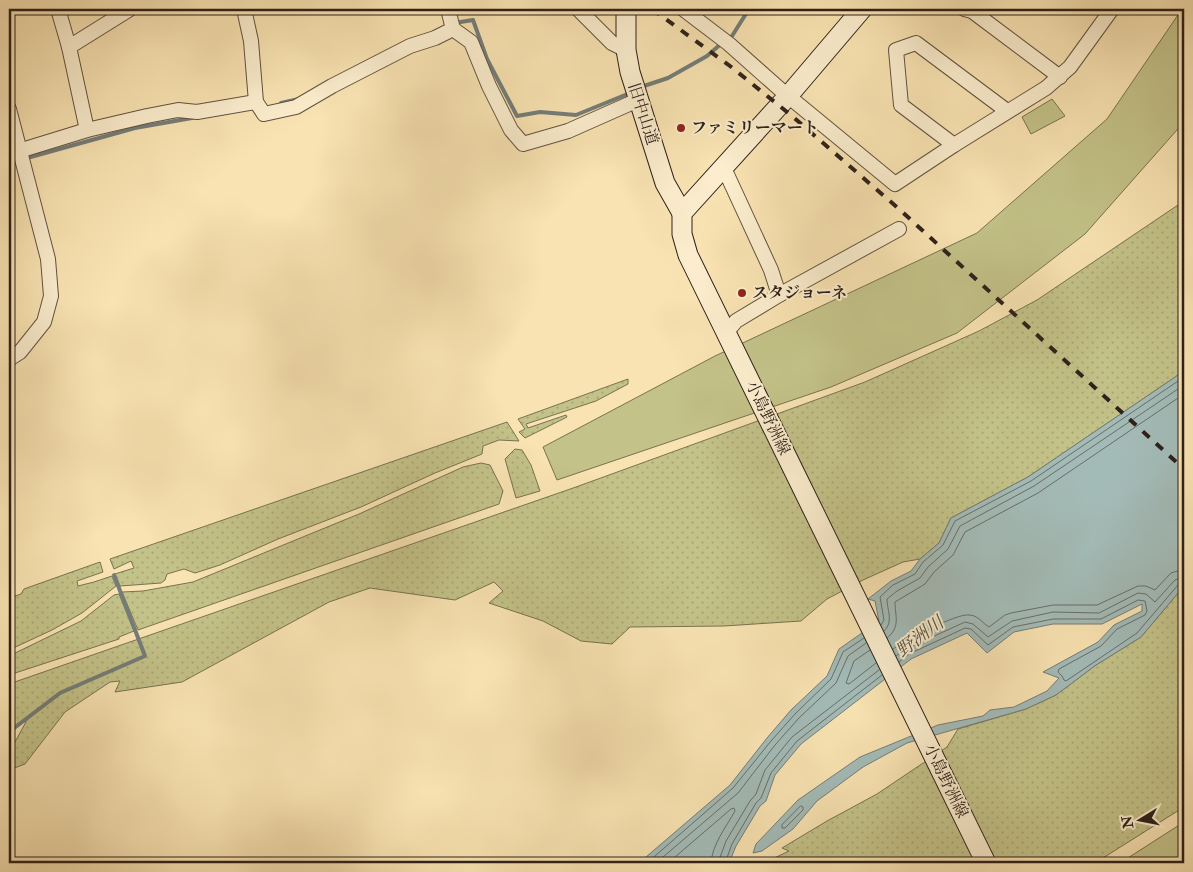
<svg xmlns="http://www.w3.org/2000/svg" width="1193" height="872" viewBox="0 0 1193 872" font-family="'IM FELL Double Pica','Noto Serif JP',serif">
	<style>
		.grass { fill: url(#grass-dots); stroke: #787252 }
		.park { fill: #c3c288; stroke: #787252 }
		.water { fill: #a3bbb7; stroke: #747d79 }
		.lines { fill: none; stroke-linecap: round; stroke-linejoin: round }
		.shore { stroke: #686e69; stroke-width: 1 }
		.stream { stroke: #747d79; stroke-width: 4 }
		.street-casing { stroke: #615241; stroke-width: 16 }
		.secondary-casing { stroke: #2e211b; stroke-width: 21 }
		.street { stroke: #fbedcd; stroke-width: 14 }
		.secondary { stroke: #fbedcd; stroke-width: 19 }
		.rail { stroke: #2e211b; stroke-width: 4; stroke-dasharray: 9 9; stroke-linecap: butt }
		.poi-dot { fill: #8f2418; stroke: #fbedcd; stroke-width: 2 }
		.labels { text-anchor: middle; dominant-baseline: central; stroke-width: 4; stroke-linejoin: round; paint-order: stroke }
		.street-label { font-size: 16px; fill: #2e211b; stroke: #fbedcd }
		.poi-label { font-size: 16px; font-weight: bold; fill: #2e211b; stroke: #fbedcd; text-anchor: start }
		.water-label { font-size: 18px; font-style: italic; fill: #514f4a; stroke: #fbedcd }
	</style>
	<defs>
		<pattern id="grass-dots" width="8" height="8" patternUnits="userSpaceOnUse" patternTransform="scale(1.25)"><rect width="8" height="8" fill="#c3c288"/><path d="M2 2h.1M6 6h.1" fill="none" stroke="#a8a675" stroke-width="1.8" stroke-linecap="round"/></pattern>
	</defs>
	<rect width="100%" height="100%" fill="#f9e3b2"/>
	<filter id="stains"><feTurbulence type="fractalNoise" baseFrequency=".004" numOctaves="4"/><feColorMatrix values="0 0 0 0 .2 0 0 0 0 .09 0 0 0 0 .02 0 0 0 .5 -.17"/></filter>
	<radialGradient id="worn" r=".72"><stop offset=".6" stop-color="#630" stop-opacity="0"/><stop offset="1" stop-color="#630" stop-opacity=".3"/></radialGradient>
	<g class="grass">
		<polygon points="1184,198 1184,371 1028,477 951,518 939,543 920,559 903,562 863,580 827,599 801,621 724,626 630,627 612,644 581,641 543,621 489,603 503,591 494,582 455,600 370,588 329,602 182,682 115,692 120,681 110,682 65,712 25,764 9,770 9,753 27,720 9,732 9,684 576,487 865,382 979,331 1037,300 1181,203"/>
		<polygon points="628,379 628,384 596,401 526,424 528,428 566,415 567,417 525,438 519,432 525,429 518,419"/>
		<polygon points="507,422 519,441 499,440 483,446 482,454 435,473 361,507 278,539 220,565 195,573 184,569 167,574 165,580 161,583 120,586 115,574 134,568 131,561 114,569 110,559"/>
		<polygon points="515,449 522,450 531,465 540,491 516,498 505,459"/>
		<polygon points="481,463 490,465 503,491 499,504 138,630 122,592 143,591 193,582 359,514 463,467"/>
		<polygon points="100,562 103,572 77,581 78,586 94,582 112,576 116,586 82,613 52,630 9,650 9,598 21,594 24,589"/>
		<polygon points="1184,586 1184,807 1095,863 764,863 789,851 782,848 827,821 877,794 947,747 958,729 1026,709 1056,695 1096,665 1141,637"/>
		<polygon points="119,594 134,631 119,637 119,639 9,675 9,656 81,621 114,595"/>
	</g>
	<g class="park">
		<polygon points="1182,9 1184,9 1184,122 1085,234 957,333 831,387 557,480 543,447 715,356 977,233 1107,119"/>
		<polygon points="1052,99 1065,116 1031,134 1022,117"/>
		<polygon points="1184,822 1184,863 1120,863"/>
	</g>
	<polygon class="water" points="1184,371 1184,586 1141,637 1096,665 1056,695 1026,709 907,743 863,767 817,801 793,829 762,851 753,853 756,844 798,800 860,757 938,725 983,716 990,710 1014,707 1047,691 1059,678 1043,672 1098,642 1114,625 1142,611 1142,604 1102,624 1053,624 1014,632 987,653 967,633 911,659 801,744 775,775 766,801 760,806 736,846 729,863 639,863 730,785 767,738 791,710 827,676 839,649 879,621 875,601 868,599 891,581 911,571 920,559 939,543 951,518 1028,477"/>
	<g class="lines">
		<g class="shore">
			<polyline points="881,625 884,620 880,597 893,585 915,574 923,562 943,545 955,521 1031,481 1184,377"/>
			<path d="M884 631C894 622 887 610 887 599L897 591 920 578 928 567 948 549 960 526 1034 486 1184 385"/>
			<path d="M887 638C901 627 895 616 895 602L925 584 934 572 953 555 965 532 1038 493 1184 394"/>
			<path d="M893 649C904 641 957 613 969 615 978 615 982 623 989 627L1005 615 1011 613 1053 605H1097L1138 586H1146L1155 590 1171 573 1184 569"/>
			<polyline points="870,650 854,661 846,683 849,684 876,663"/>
			<polyline points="896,656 906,649 965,622 973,624 988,637 1012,621 1053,612 1099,613 1138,593 1146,594 1155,602 1175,580 1184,577"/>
			<polyline points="899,662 909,654 965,628 971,629 988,645 1013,627 1053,619 1101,619 1138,600 1145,601 1147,611 1145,615 1117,629 1101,646 1059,669 1058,672 1062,676 1064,680 1066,681 1137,633 1178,585 1184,583"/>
			<polygon points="801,806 803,807 803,810 785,828 782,828 782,825"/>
			<polyline points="647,863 733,788 771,741 795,714 831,679 843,652 864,638"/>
			<polyline points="656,863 738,793 775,745 799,718 836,683 848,656 866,643"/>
			<path d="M668 863 731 809 734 808 735 811C726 827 712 845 711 863"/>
			<polyline points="718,863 726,841 750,801 756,794 765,770 792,737 879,670"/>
			<polyline points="725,863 732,844 756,803 761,798 771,773 797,741 882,675"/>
		</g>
		<g class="stream">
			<polyline points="454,23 473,20 487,59 517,116 540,112 576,115 630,93"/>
			<polyline points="728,39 732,36 749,9"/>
			<polyline points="641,87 668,78 707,56 722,43"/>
			<polyline points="281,103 299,99"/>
			<polyline points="9,163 135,128 192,118"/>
			<polyline points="9,732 60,693 145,656 114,575"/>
		</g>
		<g class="street-casing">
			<g id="street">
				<polyline points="58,9 69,47 87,130"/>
				<polyline points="244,9 251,41 256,102 264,114 296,107 332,86 410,46 435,38 453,29"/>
				<polyline points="448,9 453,29 471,42 489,86 511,130 523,144 568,131 638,100"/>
				<polyline points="578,9 612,43 626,50"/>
				<polyline points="683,9 729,44 782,91 895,184 954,145 1046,88 1070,67 1112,9"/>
				<polyline points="964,9 972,11 1060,77"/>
				<polyline points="69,47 130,9"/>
				<polyline points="9,109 48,259 51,296 44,322 20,352 9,359"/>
				<polyline points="954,145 901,105 896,50 916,43 1007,111"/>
				<polyline points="9,154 87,130 147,116 178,110 197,112 256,102"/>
				<polyline points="724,168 771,270 779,295"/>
				<polyline points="726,333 736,321 779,295 899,229"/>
			</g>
		</g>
		<g class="secondary-casing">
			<g id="secondary">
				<polyline points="626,9 626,50 630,72 665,183 682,213"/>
				<polyline points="862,9 788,96 682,213 682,234 688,255 986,863"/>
			</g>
		</g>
		<use href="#street" class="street"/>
		<use href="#secondary" class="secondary"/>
		<polyline class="rail" points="652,9 730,66 792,116 899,209 1184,469"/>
	</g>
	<g class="poi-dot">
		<circle cx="681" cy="128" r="5"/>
		<circle cx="742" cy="293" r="5"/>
	</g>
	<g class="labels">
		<g class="street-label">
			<text transform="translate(643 114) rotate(72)">旧中山道</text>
			<text transform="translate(768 418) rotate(64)">小島野洲線</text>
			<text transform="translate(946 781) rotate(64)">小島野洲線</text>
		</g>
		<g class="poi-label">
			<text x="691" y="128">ファミリーマート</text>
			<text x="752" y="293">スタジョーネ</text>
		</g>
		<g class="water-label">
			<text transform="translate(920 637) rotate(-37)">野洲川</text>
		</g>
	</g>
	<rect width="1193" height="872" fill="none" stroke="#f9e3b2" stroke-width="30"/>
	<rect x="10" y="10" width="1173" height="852" fill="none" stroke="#2e211b" stroke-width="2.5"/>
	<rect x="15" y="15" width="1163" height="842" fill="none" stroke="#2e211b"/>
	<g transform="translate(1140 820) rotate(260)" stroke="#fbedcd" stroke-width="4" paint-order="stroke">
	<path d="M0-4L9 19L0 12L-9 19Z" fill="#2e211b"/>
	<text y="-8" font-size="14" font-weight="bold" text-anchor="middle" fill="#2e211b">N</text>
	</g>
	<rect width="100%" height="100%" filter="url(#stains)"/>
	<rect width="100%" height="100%" fill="url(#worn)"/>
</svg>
